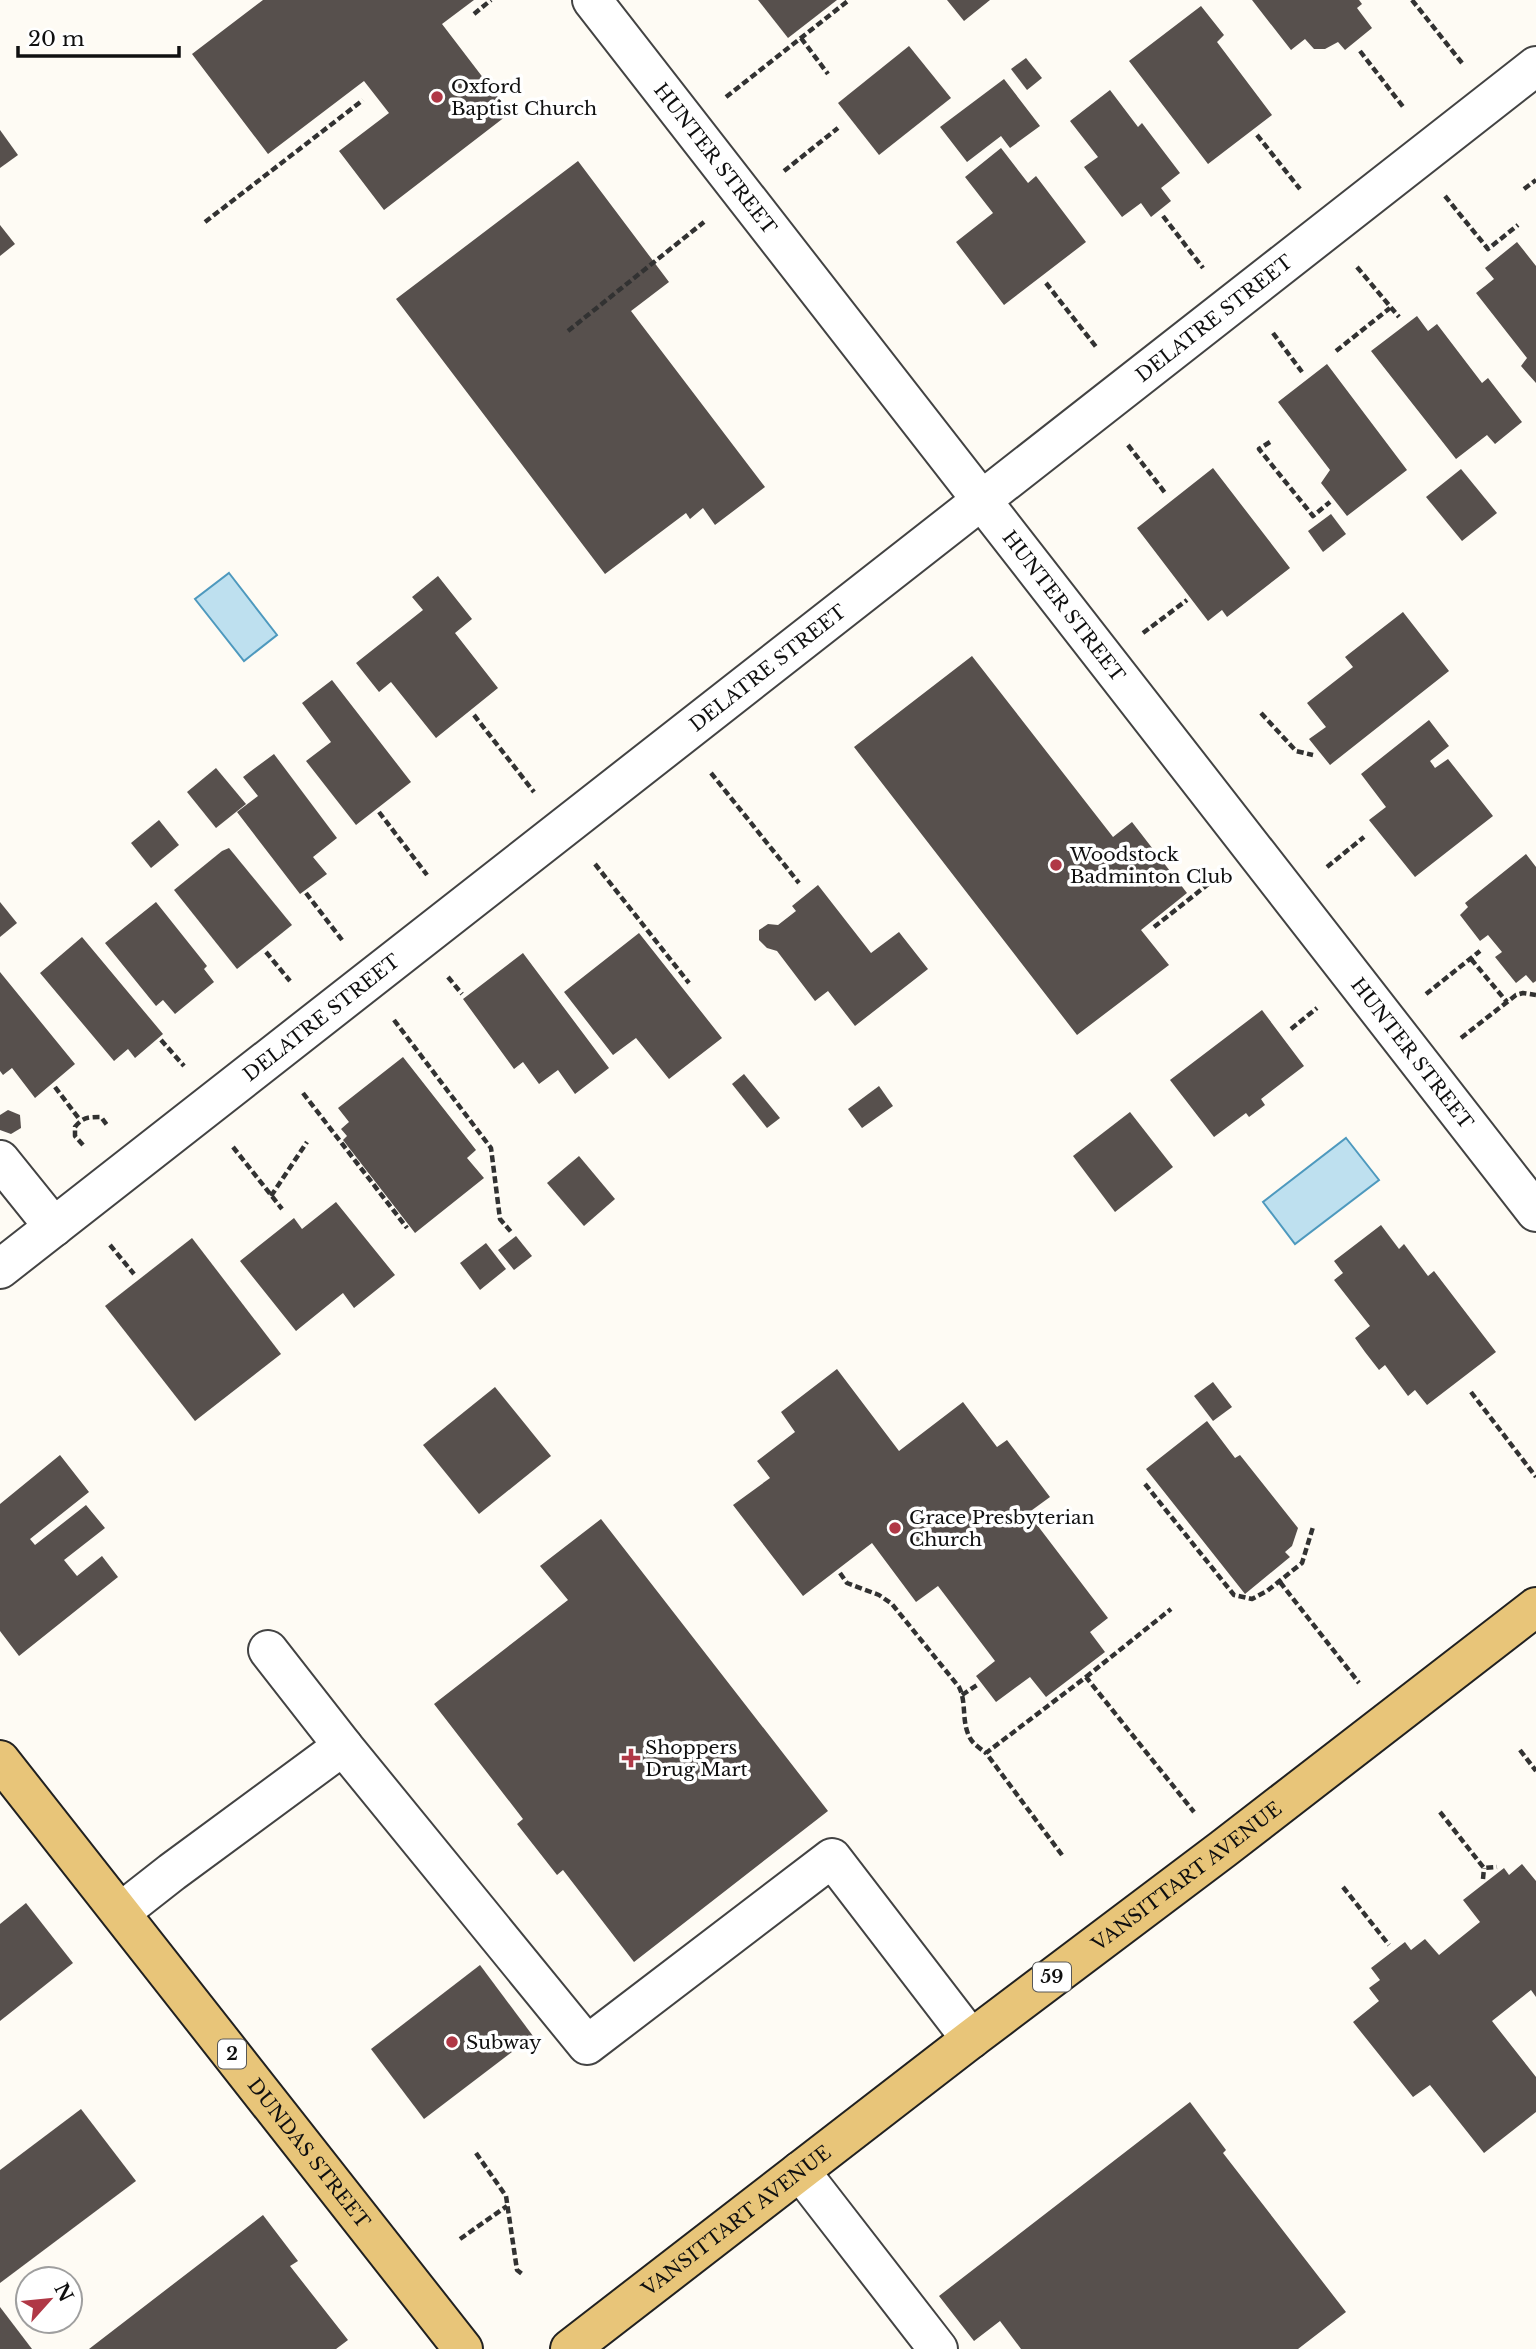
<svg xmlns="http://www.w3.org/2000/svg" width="1536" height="2349" viewBox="0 0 1536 2349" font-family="'Libre Baskerville',serif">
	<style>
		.water { fill: #bee0ef; stroke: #4e99be; stroke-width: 2 }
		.building { fill: #57504d }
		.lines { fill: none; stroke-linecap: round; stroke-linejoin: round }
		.minor-casing { stroke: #434343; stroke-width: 42 }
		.major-casing { stroke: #212121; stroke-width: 42 }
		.path { stroke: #323232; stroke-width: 4.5; stroke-dasharray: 7 3.5; stroke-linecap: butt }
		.minor { stroke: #fff; stroke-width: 38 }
		.major { stroke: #e8c579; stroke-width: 38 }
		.poi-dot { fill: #b03846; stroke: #fff; stroke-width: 2.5 }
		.labels { text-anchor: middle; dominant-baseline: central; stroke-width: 7; stroke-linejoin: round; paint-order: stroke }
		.shield { fill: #fff; stroke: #585858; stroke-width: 2 }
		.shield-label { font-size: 18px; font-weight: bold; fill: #101010 }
		.poi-label { font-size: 19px; fill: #101010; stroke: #fff; text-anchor: start }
		.street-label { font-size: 19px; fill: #101010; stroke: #fff }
	</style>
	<rect width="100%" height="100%" fill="#fefbf4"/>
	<g class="water">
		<polygon points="229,573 277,635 244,661 195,599"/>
		<polygon points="1346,1138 1379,1180 1295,1244 1263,1202"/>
	</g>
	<g class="building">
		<polygon points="263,0 474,0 442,24 510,113 384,210 339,151 389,113 364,81 268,154 192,54"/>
		<polygon points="758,0 837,0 788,38"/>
		<polygon points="947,0 990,0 964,21"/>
		<polygon points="1252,0 1359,0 1362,4 1357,8 1372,28 1345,50 1338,42 1325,49 1314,49 1305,39 1291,50"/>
		<polygon points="1201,6 1224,35 1217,42 1272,115 1208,164 1129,61"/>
		<polygon points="909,46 951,98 879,155 838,103"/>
		<polygon points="1026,58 1042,78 1027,90 1011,69"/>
		<polygon points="1004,79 1040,126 1010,148 1001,136 967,162 940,127"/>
		<polygon points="1110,90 1138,127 1142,123 1180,173 1161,188 1171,201 1151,217 1141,203 1122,217 1084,167 1098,157 1070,121"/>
		<polygon points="0,130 18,155 0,168"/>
		<polygon points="1001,148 1028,183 1036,176 1086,242 1004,305 956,242 993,213 965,177"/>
		<polygon points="578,161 669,282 631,311 765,487 715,525 703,508 690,519 686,513 605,574 396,299"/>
		<polygon points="0,225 15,244 0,256"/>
		<polygon points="1517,242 1536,266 1536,383 1521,366 1527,358 1476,293 1494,279 1485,268"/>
		<polygon points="1417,316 1428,331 1437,324 1482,383 1488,378 1522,422 1495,444 1487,435 1456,459 1371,351"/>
		<polygon points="1327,364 1407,470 1347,516 1321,483 1330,470 1278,402"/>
		<polygon points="1213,468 1290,568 1227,617 1222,610 1208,621 1137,528"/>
		<polygon points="1461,469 1497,513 1462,541 1426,497"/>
		<polygon points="1331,514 1346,534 1323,552 1308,531"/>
		<polygon points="438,576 472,619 455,633 498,688 436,738 391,682 379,692 356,663 423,610 412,597"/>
		<polygon points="1403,612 1449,671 1330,765 1309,739 1326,727 1307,703 1353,667 1345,657"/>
		<polygon points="972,656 1113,837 1132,822 1187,893 1141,930 1169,965 1077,1035 854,747"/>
		<polygon points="332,680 411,782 356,825 306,761 331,742 302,703"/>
		<polygon points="1429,720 1449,746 1430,761 1435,768 1448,759 1493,816 1415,877 1369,820 1386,807 1361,774"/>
		<polygon points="274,754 337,838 313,857 327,874 300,894 237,812 258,796 243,777"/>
		<polygon points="216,768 246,804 216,828 187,792"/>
		<polygon points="159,820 179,845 151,868 131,843"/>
		<polygon points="229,848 292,925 237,969 174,890 222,851"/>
		<polygon points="1526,854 1536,867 1536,981 1533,983 1526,975 1516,983 1495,957 1502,952 1488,935 1480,941 1460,915 1468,907 1465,903"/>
		<polygon points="818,885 871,953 899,932 928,969 855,1026 828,991 815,1001 777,951 767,948 759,940 759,930 768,924 778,925 796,911 792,906"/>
		<polygon points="0,902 17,923 0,937"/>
		<polygon points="156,902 207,966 204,969 214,982 175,1014 163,1000 156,1006 105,943"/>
		<polygon points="639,933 722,1038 669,1079 636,1038 613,1055 564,992"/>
		<polygon points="82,937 163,1034 135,1058 128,1049 114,1061 40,973"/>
		<polygon points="523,953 609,1068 575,1094 558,1070 539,1084 523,1062 514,1069 463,999"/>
		<polygon points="0,972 75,1064 35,1098 12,1068 3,1075 0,1071"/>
		<polygon points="1262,1010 1304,1066 1261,1099 1265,1105 1249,1117 1246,1113 1214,1137 1170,1080"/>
		<polygon points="403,1057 476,1150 467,1158 484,1178 415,1233 343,1140 347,1136 341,1129 349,1122 338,1108"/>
		<polygon points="744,1074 780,1118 767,1128 732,1084"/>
		<polygon points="879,1086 893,1106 862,1128 848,1109"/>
		<polygon points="8,1110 20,1115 21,1128 11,1134 0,1130 0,1115"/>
		<polygon points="1130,1112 1173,1167 1115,1212 1073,1156"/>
		<polygon points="579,1156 615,1199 584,1226 547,1183"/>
		<polygon points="336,1202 395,1275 354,1308 343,1293 296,1331 240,1261 294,1218 302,1229"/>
		<polygon points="1381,1225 1399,1249 1404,1244 1428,1276 1434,1271 1496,1352 1427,1405 1415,1390 1408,1396 1385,1365 1379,1370 1365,1352 1355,1338 1370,1326 1334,1280 1343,1273 1334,1261"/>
		<polygon points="516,1236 532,1256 514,1270 498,1250"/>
		<polygon points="192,1238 281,1354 195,1421 105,1306"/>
		<polygon points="486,1243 506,1269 480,1290 460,1263"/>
		<polygon points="837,1369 899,1451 963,1402 997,1447 1007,1440 1050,1497 1028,1513 1108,1618 1090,1632 1105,1652 1046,1697 1030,1677 996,1702 976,1676 995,1661 938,1586 916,1602 872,1543 803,1596 733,1505 770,1478 757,1461 795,1432 781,1412"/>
		<polygon points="1213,1382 1232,1407 1213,1421 1194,1396"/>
		<polygon points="495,1387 551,1456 479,1514 423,1445"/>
		<polygon points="1207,1421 1235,1458 1240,1455 1298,1528 1292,1546 1285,1552 1290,1557 1245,1594 1146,1469"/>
		<polygon points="60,1455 89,1492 30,1539 35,1545 86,1505 105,1528 64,1560 77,1576 102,1556 118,1577 19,1656 0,1631 0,1504"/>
		<polygon points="601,1519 828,1811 634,1962 563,1870 557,1875 517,1824 523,1819 434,1704 568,1600 540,1566"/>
		<polygon points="1522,1864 1536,1881 1536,1997 1531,1990 1492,2021 1536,2077 1536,2112 1484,2153 1430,2085 1413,2097 1353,2022 1379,2001 1369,1988 1380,1980 1371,1968 1405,1942 1411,1950 1425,1939 1439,1955 1480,1922 1463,1900 1504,1868 1509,1875"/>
		<polygon points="26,1903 73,1963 0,2021 0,1924"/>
		<polygon points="480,1965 533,2036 424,2119 371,2049"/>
		<polygon points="1190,2102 1226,2150 1223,2153 1346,2312 1298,2349 1021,2349 1000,2321 974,2341 939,2296"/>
		<polygon points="81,2109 136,2181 0,2283 0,2170"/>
		<polygon points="263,2215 298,2261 290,2266 348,2340 336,2349 89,2349"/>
		<polygon points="0,2307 32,2349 0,2349"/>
	</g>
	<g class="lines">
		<g class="minor-casing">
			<g id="minor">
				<path id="s1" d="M592 0 1536 1212"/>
				<polyline points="0,1160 54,1227"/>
				<path id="s2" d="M0 1269 1536 66"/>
				<polyline points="268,1650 343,1746"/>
				<polyline points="121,1912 172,1872 343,1746 587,2045 832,1858 971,2039"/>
				<polyline points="800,2171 938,2349"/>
			</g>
		</g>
		<g class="major-casing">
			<g id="major">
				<path id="s3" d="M0 1760 463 2349"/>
				<path id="s4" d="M570 2349 971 2039 1223 1849 1536 1607"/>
			</g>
		</g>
		<g class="path">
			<polyline points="1412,0 1462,63"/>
			<polyline points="474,14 491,0"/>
			<polyline points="801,38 828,74"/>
			<polyline points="1360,51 1404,108"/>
			<polyline points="726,97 849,0"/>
			<polyline points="1257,135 1300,189"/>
			<polyline points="784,171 838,128"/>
			<polyline points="1524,189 1536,180"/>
			<polyline points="1445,196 1488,249 1518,225"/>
			<polyline points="1163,216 1203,268"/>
			<polyline points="205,222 363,100"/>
			<polyline points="1357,267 1399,317"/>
			<polyline points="1046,283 1097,348"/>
			<polyline points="568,331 704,222"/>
			<polyline points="1273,333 1302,372"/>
			<polyline points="1336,351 1390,308"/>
			<polyline points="1270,442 1259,449 1313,516 1330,502"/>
			<polyline points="1128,445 1166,494"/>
			<polyline points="1143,633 1187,600"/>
			<polyline points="1261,713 1296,751 1313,755"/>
			<polyline points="474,715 534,792"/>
			<polyline points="711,773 799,883"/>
			<polyline points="379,812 427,875"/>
			<polyline points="595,864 689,983"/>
			<polyline points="1327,867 1364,837"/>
			<polyline points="306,893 342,940"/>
			<polyline points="1154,927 1216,878"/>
			<polyline points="266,952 290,981"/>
			<polyline points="1471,959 1507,1002"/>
			<polyline points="448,977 462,994"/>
			<polyline points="1426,994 1480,951"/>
			<polyline points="394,1020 491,1148 500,1219 512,1233"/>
			<polyline points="1291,1029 1317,1008"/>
			<polyline points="1461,1038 1516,995 1523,993 1536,995"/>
			<polyline points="161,1040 184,1066"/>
			<polyline points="55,1087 80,1120"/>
			<polyline points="303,1093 407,1228"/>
			<path d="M83 1145 75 1136V1127C83 1117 88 1117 101 1117L107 1125"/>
			<polyline points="233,1147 282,1209"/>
			<polyline points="271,1196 307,1142"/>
			<polyline points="110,1245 134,1274"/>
			<polyline points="1471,1392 1536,1477"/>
			<polyline points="1145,1484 1234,1595 1252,1599 1267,1591 1302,1563 1313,1527"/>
			<path d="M840 1573 847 1583 879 1595 892 1604 959 1687C967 1703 961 1722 970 1738 973 1744 981 1749 986 1753"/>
			<polyline points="1280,1582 1359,1683"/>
			<polyline points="1086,1677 1171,1609"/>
			<polyline points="962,1695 977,1685"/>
			<polyline points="1520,1750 1536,1771"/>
			<polyline points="1440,1812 1484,1868 1497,1867"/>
			<polyline points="1062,1855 986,1753 1086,1677 1194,1812"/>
			<polyline points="1483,1879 1484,1868"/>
			<polyline points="1343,1887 1389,1945"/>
			<polyline points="476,2153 506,2196 517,2270 522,2274"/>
			<polyline points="460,2239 507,2206"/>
		</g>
		<use href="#minor" class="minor"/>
		<use href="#major" class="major"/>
	</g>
	<g class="poi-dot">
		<circle cx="437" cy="97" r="7"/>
		<circle cx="1056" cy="865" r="7"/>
		<circle cx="895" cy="1528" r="7"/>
		<path d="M627.5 1747.5h7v7h7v7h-7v7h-7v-7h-7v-7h7z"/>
		<circle cx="452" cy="2042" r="7"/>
	</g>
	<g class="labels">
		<g class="shield">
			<rect x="1033" y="1962.5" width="38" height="29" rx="5"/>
			<rect x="218" y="2039.5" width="28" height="29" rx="5"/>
		</g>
		<g class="shield-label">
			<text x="1052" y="1977">59</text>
			<text x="232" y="2054">2</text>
		</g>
		<g class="poi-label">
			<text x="451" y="86">Oxford<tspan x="451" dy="22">Baptist Church</tspan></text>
			<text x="1070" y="854">Woodstock<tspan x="1070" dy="22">Badminton Club</tspan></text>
			<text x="909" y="1517">Grace Presbyterian<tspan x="909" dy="22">Church</tspan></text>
			<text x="645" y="1747">Shoppers<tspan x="645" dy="22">Drug Mart</tspan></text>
			<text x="466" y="2042">Subway</text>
		</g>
		<g class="street-label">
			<text stroke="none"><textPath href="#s1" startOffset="201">HUNTER STREET</textPath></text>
			<text stroke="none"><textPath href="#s2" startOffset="1542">DELATRE STREET</textPath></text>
			<text stroke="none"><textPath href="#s1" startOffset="768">HUNTER STREET</textPath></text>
			<text stroke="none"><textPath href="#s2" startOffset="975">DELATRE STREET</textPath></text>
			<text stroke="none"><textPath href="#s2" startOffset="408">DELATRE STREET</textPath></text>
			<text stroke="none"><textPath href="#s1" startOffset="1335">HUNTER STREET</textPath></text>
			<text stroke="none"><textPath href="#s4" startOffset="777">VANSITTART AVENUE</textPath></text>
			<text stroke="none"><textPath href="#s3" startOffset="500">DUNDAS STREET</textPath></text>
			<text stroke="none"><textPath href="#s4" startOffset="210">VANSITTART AVENUE</textPath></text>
		</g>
	</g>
	<g transform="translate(49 2300) rotate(63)"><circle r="33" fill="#ffffff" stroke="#9f9f9f" stroke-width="2"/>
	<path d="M0-5L12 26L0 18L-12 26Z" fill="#b03846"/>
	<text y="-10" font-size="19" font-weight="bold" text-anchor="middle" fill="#101010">N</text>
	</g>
	<path d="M18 46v10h161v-10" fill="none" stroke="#101010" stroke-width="3.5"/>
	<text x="28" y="46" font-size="21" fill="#101010" stroke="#ffffff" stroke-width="5" paint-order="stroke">20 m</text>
</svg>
